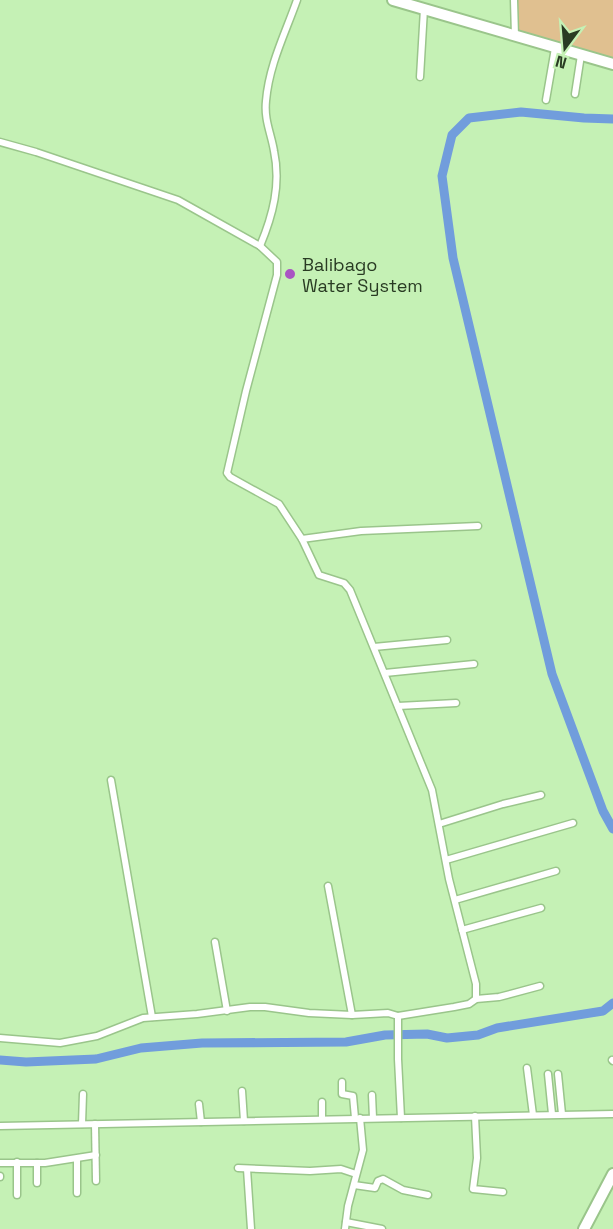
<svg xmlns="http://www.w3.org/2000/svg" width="613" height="1229" viewBox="0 0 613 1229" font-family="'Space Grotesk',sans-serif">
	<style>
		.green { fill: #e0c090 }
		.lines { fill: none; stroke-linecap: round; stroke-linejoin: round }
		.river { stroke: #719ddc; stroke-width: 9 }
		.minor-casing { stroke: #9ac58b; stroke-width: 9 }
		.primary-casing { stroke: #9ac58b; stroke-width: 14 }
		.trunk-casing { stroke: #9ac58b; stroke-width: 14 }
		.minor { stroke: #fff; stroke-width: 6 }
		.primary { stroke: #fff; stroke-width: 10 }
		.trunk { stroke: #fff; stroke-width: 10 }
		.poi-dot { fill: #a954c3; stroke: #c5f1b5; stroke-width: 2 }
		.labels { text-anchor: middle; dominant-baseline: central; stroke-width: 4.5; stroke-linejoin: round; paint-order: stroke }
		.poi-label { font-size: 18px; fill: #293b23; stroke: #c5f1b5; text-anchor: start }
	</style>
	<rect width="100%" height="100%" fill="#c5f1b5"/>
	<polygon class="green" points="514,0 613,0 613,58 513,30"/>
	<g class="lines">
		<g class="river">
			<polyline points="613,119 584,118 521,112 469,118 452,135 442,176 453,258 552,674 603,811 613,829"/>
			<polyline points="0,1060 26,1062 96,1059 141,1048 202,1043 346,1042 385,1035 427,1034 447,1038 478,1035 497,1028 603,1011 613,1003"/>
		</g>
		<g class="minor-casing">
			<g id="minor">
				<polyline points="514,0 515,36"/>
				<polyline points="420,77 424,9"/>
				<polyline points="575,94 581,55"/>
				<polyline points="546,100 555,48"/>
				<polyline points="0,142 36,152 178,200 260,246 277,262 277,275 246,391 227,473 230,477 279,504 302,539 319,575 344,583 350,590 432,790 449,879 476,984 476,999"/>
				<path d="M260 246C273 215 281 184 274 151 271 133 264 120 266 101 269 65 285 34 297 0"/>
				<polyline points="302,539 361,531 478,526"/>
				<polyline points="374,647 447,640"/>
				<polyline points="385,673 474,664"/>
				<polyline points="398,706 456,703"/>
				<polyline points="111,780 152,1017"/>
				<polyline points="439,824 503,804 541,795"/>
				<polyline points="446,860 573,823"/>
				<polyline points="328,886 352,1015"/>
				<polyline points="455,900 556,871"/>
				<polyline points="462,930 541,908"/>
				<polyline points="215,942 227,1011"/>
				<polyline points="398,1016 398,1059 401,1118"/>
				<polyline points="0,1038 60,1043 97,1036 143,1018 197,1014 250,1007 265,1007 309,1013 352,1015 388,1013 398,1016 454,1007 469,1004 476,999 499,997 540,986"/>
				<polyline points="612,1060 613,1061"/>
				<polyline points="527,1068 533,1115"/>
				<polyline points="548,1074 552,1114"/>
				<polyline points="558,1074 562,1114"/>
				<polyline points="342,1082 342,1094 353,1096 355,1118"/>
				<polyline points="242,1091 244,1121"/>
				<polyline points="372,1095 373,1118"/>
				<polyline points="322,1102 322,1119"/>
				<polyline points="199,1104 201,1122"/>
				<polyline points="475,1116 477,1158 473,1189 503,1192"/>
				<polyline points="82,1124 83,1094"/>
				<polyline points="95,1124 96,1181"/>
				<polyline points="0,1126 613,1114"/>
				<polyline points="77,1159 77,1193"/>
				<polyline points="17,1162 17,1195"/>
				<polyline points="0,1163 45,1163 96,1155"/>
				<polyline points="37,1163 37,1183"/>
				<polyline points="238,1168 310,1171 341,1169 356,1174"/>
				<polyline points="247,1169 251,1229"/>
				<polyline points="0,1176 0,1177"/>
				<polyline points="354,1185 375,1188 378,1181 383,1179 403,1190 428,1195"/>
				<polyline points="346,1222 382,1229"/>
				<polyline points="345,1229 348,1206 363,1150 360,1118"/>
			</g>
		</g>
		<g class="primary-casing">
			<polyline id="primary" points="393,0 613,64"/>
		</g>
		<g class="trunk-casing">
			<polyline id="trunk" points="584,1229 613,1174"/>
		</g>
		<use href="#minor" class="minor"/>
		<use href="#primary" class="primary"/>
		<use href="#trunk" class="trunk"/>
	</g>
	<circle class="poi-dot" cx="290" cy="274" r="6"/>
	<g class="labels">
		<g class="poi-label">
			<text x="302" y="264">Balibago<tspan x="302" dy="21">Water System</tspan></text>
		</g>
	</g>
	<g transform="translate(565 48) rotate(196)" stroke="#c5f1b5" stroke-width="4.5" paint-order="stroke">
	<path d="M0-4.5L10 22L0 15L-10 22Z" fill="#293b23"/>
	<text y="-9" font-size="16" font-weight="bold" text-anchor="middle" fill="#293b23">N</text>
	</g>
</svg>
